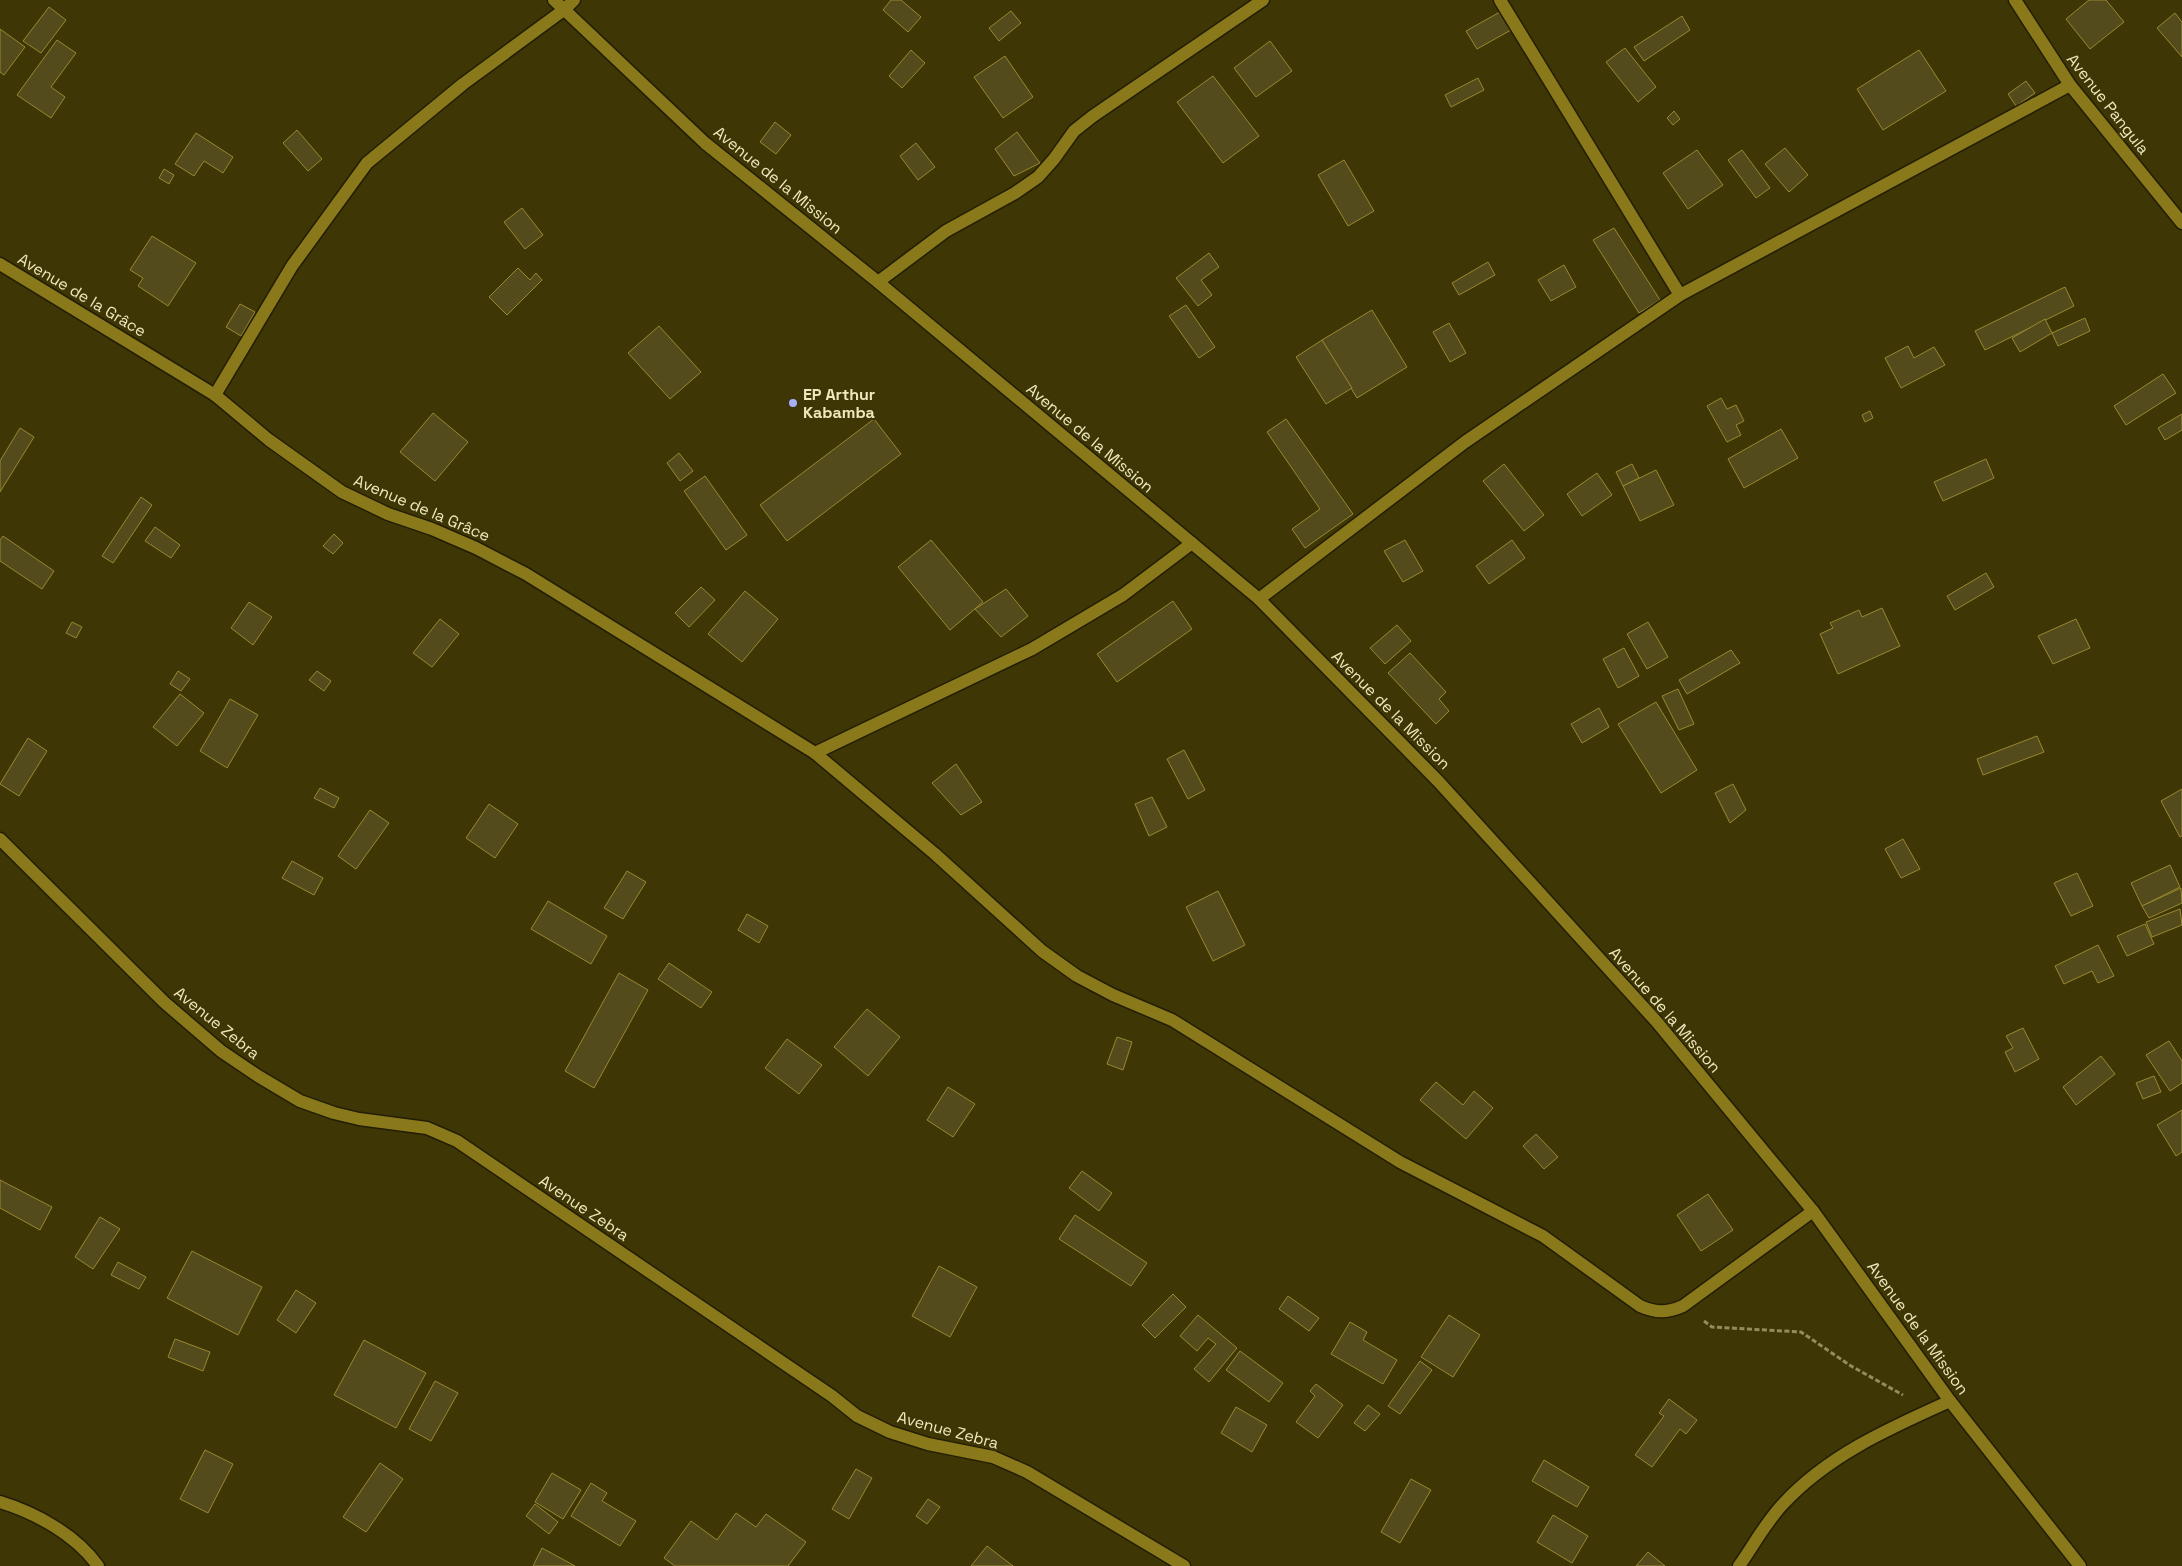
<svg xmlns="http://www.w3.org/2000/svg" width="2182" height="1566" viewBox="0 0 2182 1566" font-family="'Space Grotesk',sans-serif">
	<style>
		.building { fill: #544b1d; stroke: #99882f }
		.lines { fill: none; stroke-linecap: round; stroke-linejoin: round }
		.street-casing { stroke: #231e03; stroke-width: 15 }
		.path { stroke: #948c5f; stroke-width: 3; stroke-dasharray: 5 2.5; stroke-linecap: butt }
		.street { stroke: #89791b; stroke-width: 12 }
		.poi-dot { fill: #a8b0fc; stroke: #3f3605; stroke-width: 2 }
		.labels { text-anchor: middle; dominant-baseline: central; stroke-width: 4.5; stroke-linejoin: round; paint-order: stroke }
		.street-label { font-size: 16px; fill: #efe8be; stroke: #3f3605 }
		.poi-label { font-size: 16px; font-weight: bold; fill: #efe8be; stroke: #3f3605; text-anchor: start }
	</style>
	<rect width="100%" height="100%" fill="#3f3605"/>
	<g class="building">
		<polygon points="891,0 901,0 921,17 908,32 883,10"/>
		<polygon points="2089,0 2106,0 2124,22 2090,49 2066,19"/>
		<polygon points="49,7 66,20 41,53 23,41"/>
		<polygon points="1011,11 1021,23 999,41 989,28"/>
		<polygon points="1500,12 1511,30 1477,49 1466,31"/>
		<polygon points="2175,13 2182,22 2182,57 2157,28"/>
		<polygon points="1682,16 1690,30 1644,61 1634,47"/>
		<polygon points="0,29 25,47 4,75 0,72"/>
		<polygon points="57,40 76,53 51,87 65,97 51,118 17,95"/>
		<polygon points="1270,41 1292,71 1256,97 1234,68"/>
		<polygon points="1625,48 1656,87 1638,102 1606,62"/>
		<polygon points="911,50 925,63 902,88 889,76"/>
		<polygon points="1919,50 1946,91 1883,130 1857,89"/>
		<polygon points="1005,56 1033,97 1003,118 974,77"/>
		<polygon points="1213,76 1259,136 1223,163 1177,102"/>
		<polygon points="1478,78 1484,90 1451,107 1445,95"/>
		<polygon points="2026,81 2035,93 2016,106 2008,94"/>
		<polygon points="1674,111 1680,119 1673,125 1667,118"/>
		<polygon points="775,122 791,135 776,154 760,142"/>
		<polygon points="297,130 322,159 308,171 283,143"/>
		<polygon points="1017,132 1040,163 1014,176 995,149"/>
		<polygon points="196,133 233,157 223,173 204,161 194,176 175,164"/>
		<polygon points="916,143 935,167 918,180 900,156"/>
		<polygon points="1785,148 1808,175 1789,192 1765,164"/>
		<polygon points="1697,150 1723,185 1688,209 1663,173"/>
		<polygon points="1742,150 1770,188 1756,198 1728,160"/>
		<polygon points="1344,160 1374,211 1348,226 1318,175"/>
		<polygon points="164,169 174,175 169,184 159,178"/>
		<polygon points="522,208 543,235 525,249 504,222"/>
		<polygon points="1614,228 1660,300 1639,313 1593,240"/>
		<polygon points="152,236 196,263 168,306 138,286 143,278 130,270"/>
		<polygon points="1209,253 1219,267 1201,280 1212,295 1198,306 1176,278"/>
		<polygon points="1488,262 1495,275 1459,295 1452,283"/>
		<polygon points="1564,265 1576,287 1551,301 1538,280"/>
		<polygon points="518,268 530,280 536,273 542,280 507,315 489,297"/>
		<polygon points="2065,287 2074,306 1985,350 1975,331"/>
		<polygon points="240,304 255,312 241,336 226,327"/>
		<polygon points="1186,305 1215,347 1199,358 1169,316"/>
		<polygon points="1372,310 1407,367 1357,398 1322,340"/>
		<polygon points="2085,318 2090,331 2058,346 2052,333"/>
		<polygon points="2045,319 2052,333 2020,352 2012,338"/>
		<polygon points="1449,323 1466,353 1450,362 1433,332"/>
		<polygon points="659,326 701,372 670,399 628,353"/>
		<polygon points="1322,340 1352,388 1326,404 1296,357"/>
		<polygon points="1908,346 1914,358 1934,347 1945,365 1901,388 1885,358"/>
		<polygon points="2163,374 2176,393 2126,425 2114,406"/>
		<polygon points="1721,398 1727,409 1736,405 1744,421 1736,425 1741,435 1727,442 1707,406"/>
		<polygon points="1870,411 1873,418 1865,422 1862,415"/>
		<polygon points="433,413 468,442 435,481 400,452"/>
		<polygon points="2182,414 2182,430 2165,440 2158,428"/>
		<polygon points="874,419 901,454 787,541 760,505"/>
		<polygon points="1286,419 1353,514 1305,548 1292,529 1320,509 1267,432"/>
		<polygon points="20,428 34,437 0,492 0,461"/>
		<polygon points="1781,429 1798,458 1744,488 1728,459"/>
		<polygon points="679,453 693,471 680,481 667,463"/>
		<polygon points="1986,459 1994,478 1943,501 1934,482"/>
		<polygon points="1504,464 1544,515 1524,531 1483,481"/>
		<polygon points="1632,464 1639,478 1623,486 1616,472"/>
		<polygon points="1656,470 1674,505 1640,521 1623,486"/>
		<polygon points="1597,473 1612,495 1582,516 1567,494"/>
		<polygon points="705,476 747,535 726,550 684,491"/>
		<polygon points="141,497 152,505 113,563 102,556"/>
		<polygon points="155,527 180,545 171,558 145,541"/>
		<polygon points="334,534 343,543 333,554 323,546"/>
		<polygon points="3,536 54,571 42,589 0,561 0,540"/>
		<polygon points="931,540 983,602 950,630 898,567"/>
		<polygon points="1405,540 1423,571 1403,582 1384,551"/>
		<polygon points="1512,540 1525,558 1489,584 1476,566"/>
		<polygon points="1986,573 1994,587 1955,610 1947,596"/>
		<polygon points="701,587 715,600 689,627 675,613"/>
		<polygon points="1006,589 1028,616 1001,637 975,609"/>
		<polygon points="745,591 778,619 742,662 708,634"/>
		<polygon points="1173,601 1192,629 1117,682 1097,654"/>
		<polygon points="249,602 272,617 253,645 231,628"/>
		<polygon points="1882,608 1900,646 1838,674 1820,634 1833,628 1830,623 1859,610 1862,617"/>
		<polygon points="440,619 459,634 432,667 413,653"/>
		<polygon points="2076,619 2090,648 2053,664 2038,636"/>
		<polygon points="72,622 82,627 76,638 66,633"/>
		<polygon points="1648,622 1668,657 1647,669 1627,634"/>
		<polygon points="1397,625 1411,641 1385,664 1370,648"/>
		<polygon points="1624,648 1639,676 1618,688 1603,659"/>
		<polygon points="1731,650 1740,663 1687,694 1679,680"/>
		<polygon points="1410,653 1446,692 1439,699 1449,711 1436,724 1388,673"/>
		<polygon points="178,671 190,679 181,691 170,684"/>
		<polygon points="317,671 331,681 324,691 309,680"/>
		<polygon points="1678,689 1694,724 1679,730 1662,696"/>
		<polygon points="180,694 204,713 177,746 153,727"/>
		<polygon points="230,699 258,715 227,768 200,751"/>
		<polygon points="1656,702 1697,770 1661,793 1618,724"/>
		<polygon points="1599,708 1609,727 1582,743 1571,724"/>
		<polygon points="2037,736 2044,752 1983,775 1977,759"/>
		<polygon points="28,738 47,751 19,796 0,784"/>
		<polygon points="1184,750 1205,790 1188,799 1167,759"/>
		<polygon points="956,764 982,802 961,815 932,783"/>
		<polygon points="1733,784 1746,810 1730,823 1715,793"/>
		<polygon points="320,788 339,798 334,808 314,798"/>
		<polygon points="2182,789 2182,836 2180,837 2161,801"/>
		<polygon points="1152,797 1167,827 1149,836 1135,804"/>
		<polygon points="489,804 518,824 495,858 466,838"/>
		<polygon points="370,810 389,823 356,869 338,856"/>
		<polygon points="1903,839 1920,869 1901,878 1885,849"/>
		<polygon points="292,861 323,878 314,895 282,878"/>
		<polygon points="2170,865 2180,887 2142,906 2131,883"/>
		<polygon points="627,871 646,882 623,919 604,908"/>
		<polygon points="2077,873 2093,906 2071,916 2054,883"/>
		<polygon points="2181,888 2182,903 2149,918 2142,906"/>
		<polygon points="1218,891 1245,945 1213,961 1186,907"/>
		<polygon points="548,901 607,936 591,964 531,929"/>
		<polygon points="2180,909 2182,925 2152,937 2146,922"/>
		<polygon points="747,914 768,926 759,943 738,930"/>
		<polygon points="2145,924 2154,944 2127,956 2117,936"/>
		<polygon points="2098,945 2114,976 2098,983 2092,971 2064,984 2055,966"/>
		<polygon points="669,963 712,992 701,1008 658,979"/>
		<polygon points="619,973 648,990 594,1088 565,1071"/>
		<polygon points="867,1009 900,1037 868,1076 834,1047"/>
		<polygon points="2023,1028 2039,1059 2015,1072 2005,1052 2013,1048 2006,1036"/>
		<polygon points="1117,1037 1132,1042 1123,1070 1107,1064"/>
		<polygon points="787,1039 822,1065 799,1094 765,1068"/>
		<polygon points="2169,1041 2182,1061 2182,1083 2170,1091 2146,1055"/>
		<polygon points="2101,1056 2115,1074 2076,1105 2063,1087"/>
		<polygon points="2154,1076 2161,1092 2143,1099 2136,1083"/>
		<polygon points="1436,1082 1463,1105 1474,1091 1493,1108 1466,1139 1420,1100"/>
		<polygon points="948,1087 975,1104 953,1137 927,1120"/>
		<polygon points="2182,1110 2182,1152 2176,1156 2157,1125"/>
		<polygon points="1536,1134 1558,1157 1544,1169 1523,1146"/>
		<polygon points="1082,1171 1112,1193 1099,1211 1069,1188"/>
		<polygon points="0,1180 52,1207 40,1230 0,1208"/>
		<polygon points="1708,1194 1733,1230 1701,1251 1677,1215"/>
		<polygon points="1075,1215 1147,1263 1131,1286 1059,1239"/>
		<polygon points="100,1217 120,1229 93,1269 75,1257"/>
		<polygon points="192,1251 262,1287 238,1335 167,1298"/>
		<polygon points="118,1262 146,1277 139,1289 111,1275"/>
		<polygon points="939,1266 977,1287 950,1337 912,1316"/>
		<polygon points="296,1290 316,1303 296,1333 277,1320"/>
		<polygon points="1173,1294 1186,1307 1155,1338 1142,1325"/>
		<polygon points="1288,1296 1319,1318 1309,1331 1279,1309"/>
		<polygon points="1198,1315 1237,1348 1209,1382 1194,1369 1216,1344 1208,1338 1197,1351 1180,1336"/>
		<polygon points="1449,1315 1480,1335 1453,1377 1421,1357"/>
		<polygon points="1350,1322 1367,1332 1363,1340 1397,1360 1383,1384 1331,1354"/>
		<polygon points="175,1339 210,1352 203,1371 168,1357"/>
		<polygon points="364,1340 426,1373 396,1428 334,1395"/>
		<polygon points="1240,1351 1283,1383 1269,1402 1226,1370"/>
		<polygon points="1420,1361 1432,1370 1400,1414 1388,1406"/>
		<polygon points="435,1381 458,1393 431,1441 409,1429"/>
		<polygon points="1316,1384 1343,1405 1318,1438 1296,1422 1315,1396 1310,1391"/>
		<polygon points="1669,1399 1697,1420 1686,1434 1680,1429 1652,1467 1635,1455 1664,1416 1659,1413"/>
		<polygon points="1368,1405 1380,1414 1365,1431 1354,1423"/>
		<polygon points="1236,1407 1267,1425 1252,1452 1221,1433"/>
		<polygon points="205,1450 233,1464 208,1513 180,1499"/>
		<polygon points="1544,1460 1589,1487 1577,1507 1532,1481"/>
		<polygon points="380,1463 403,1479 366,1532 343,1517"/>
		<polygon points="856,1469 872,1478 849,1519 832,1509"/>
		<polygon points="552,1473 581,1490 563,1519 535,1502"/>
		<polygon points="1411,1479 1431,1490 1400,1543 1381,1532"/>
		<polygon points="591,1483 607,1493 602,1501 636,1521 620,1546 571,1516"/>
		<polygon points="928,1499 940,1507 927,1524 916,1516"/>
		<polygon points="535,1504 558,1522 549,1534 526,1516"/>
		<polygon points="736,1513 756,1527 766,1514 806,1542 788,1566 675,1566 664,1558 691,1521 717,1540"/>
		<polygon points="1553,1515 1588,1536 1572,1563 1537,1542"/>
		<polygon points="987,1546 1013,1566 971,1566"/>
		<polygon points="542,1548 575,1566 533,1566"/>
		<polygon points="1648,1552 1665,1566 1636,1566"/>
	</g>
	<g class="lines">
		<g class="street-casing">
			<g id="street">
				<polyline points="554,0 705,143 878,282 1259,599 1438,781 1656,1021 1813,1211 1950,1401 2080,1566"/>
				<polyline points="1500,0 1680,295"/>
				<polyline points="2015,0 2070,85 2182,223"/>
				<path d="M0 264 215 395 269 440 342 492 388 514 432 529 476 548 526 574 815 753 935 854 1042 951 1077 976 1113 995 1172 1020 1400 1162 1543 1236 1640 1306C1656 1313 1667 1313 1683 1306L1813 1211"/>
				<polyline points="878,282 946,231 1015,193 1038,177 1054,159 1074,131 1093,116 1263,0"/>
				<polyline points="215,395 292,266 367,163 463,84 565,9 574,0"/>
				<polyline points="1259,599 1465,442 1680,295 2070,85"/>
				<polyline points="815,753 1032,649 1123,595 1192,543"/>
				<polyline points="0,839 164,1002 221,1051 258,1076 300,1101 334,1113 359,1119 427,1128 457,1141 832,1396 857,1416 890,1432 928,1444 993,1457 1027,1472 1184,1566"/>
				<path d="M0 1502C36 1513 76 1535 98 1566"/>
				<path d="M1739 1566C1753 1546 1766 1522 1783 1504 1828 1455 1890 1428 1950 1401"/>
			</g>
		</g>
		<polyline class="path" points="1704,1321 1712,1327 1801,1332 1851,1366 1903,1395"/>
		<use href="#street" class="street"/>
	</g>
	<circle class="poi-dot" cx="793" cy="403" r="5"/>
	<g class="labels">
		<g class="street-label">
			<text transform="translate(2108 104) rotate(52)">Avenue Pangula</text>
			<text transform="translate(778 180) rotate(39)">Avenue de la Mission</text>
			<text transform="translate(82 295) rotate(31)">Avenue de la Grâce</text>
			<text transform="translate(1090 438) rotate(40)">Avenue de la Mission</text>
			<text transform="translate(422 508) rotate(23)">Avenue de la Grâce</text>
			<text transform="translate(1391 710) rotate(45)">Avenue de la Mission</text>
			<text transform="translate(1665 1010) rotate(49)">Avenue de la Mission</text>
			<text transform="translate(217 1023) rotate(39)">Avenue Zebra</text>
			<text transform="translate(584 1208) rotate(34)">Avenue Zebra</text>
			<text transform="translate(1918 1328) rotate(54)">Avenue de la Mission</text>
			<text transform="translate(948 1430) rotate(15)">Avenue Zebra</text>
		</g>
		<g class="poi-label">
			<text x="803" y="394">EP Arthur<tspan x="803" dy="18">Kabamba</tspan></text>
		</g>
	</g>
</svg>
